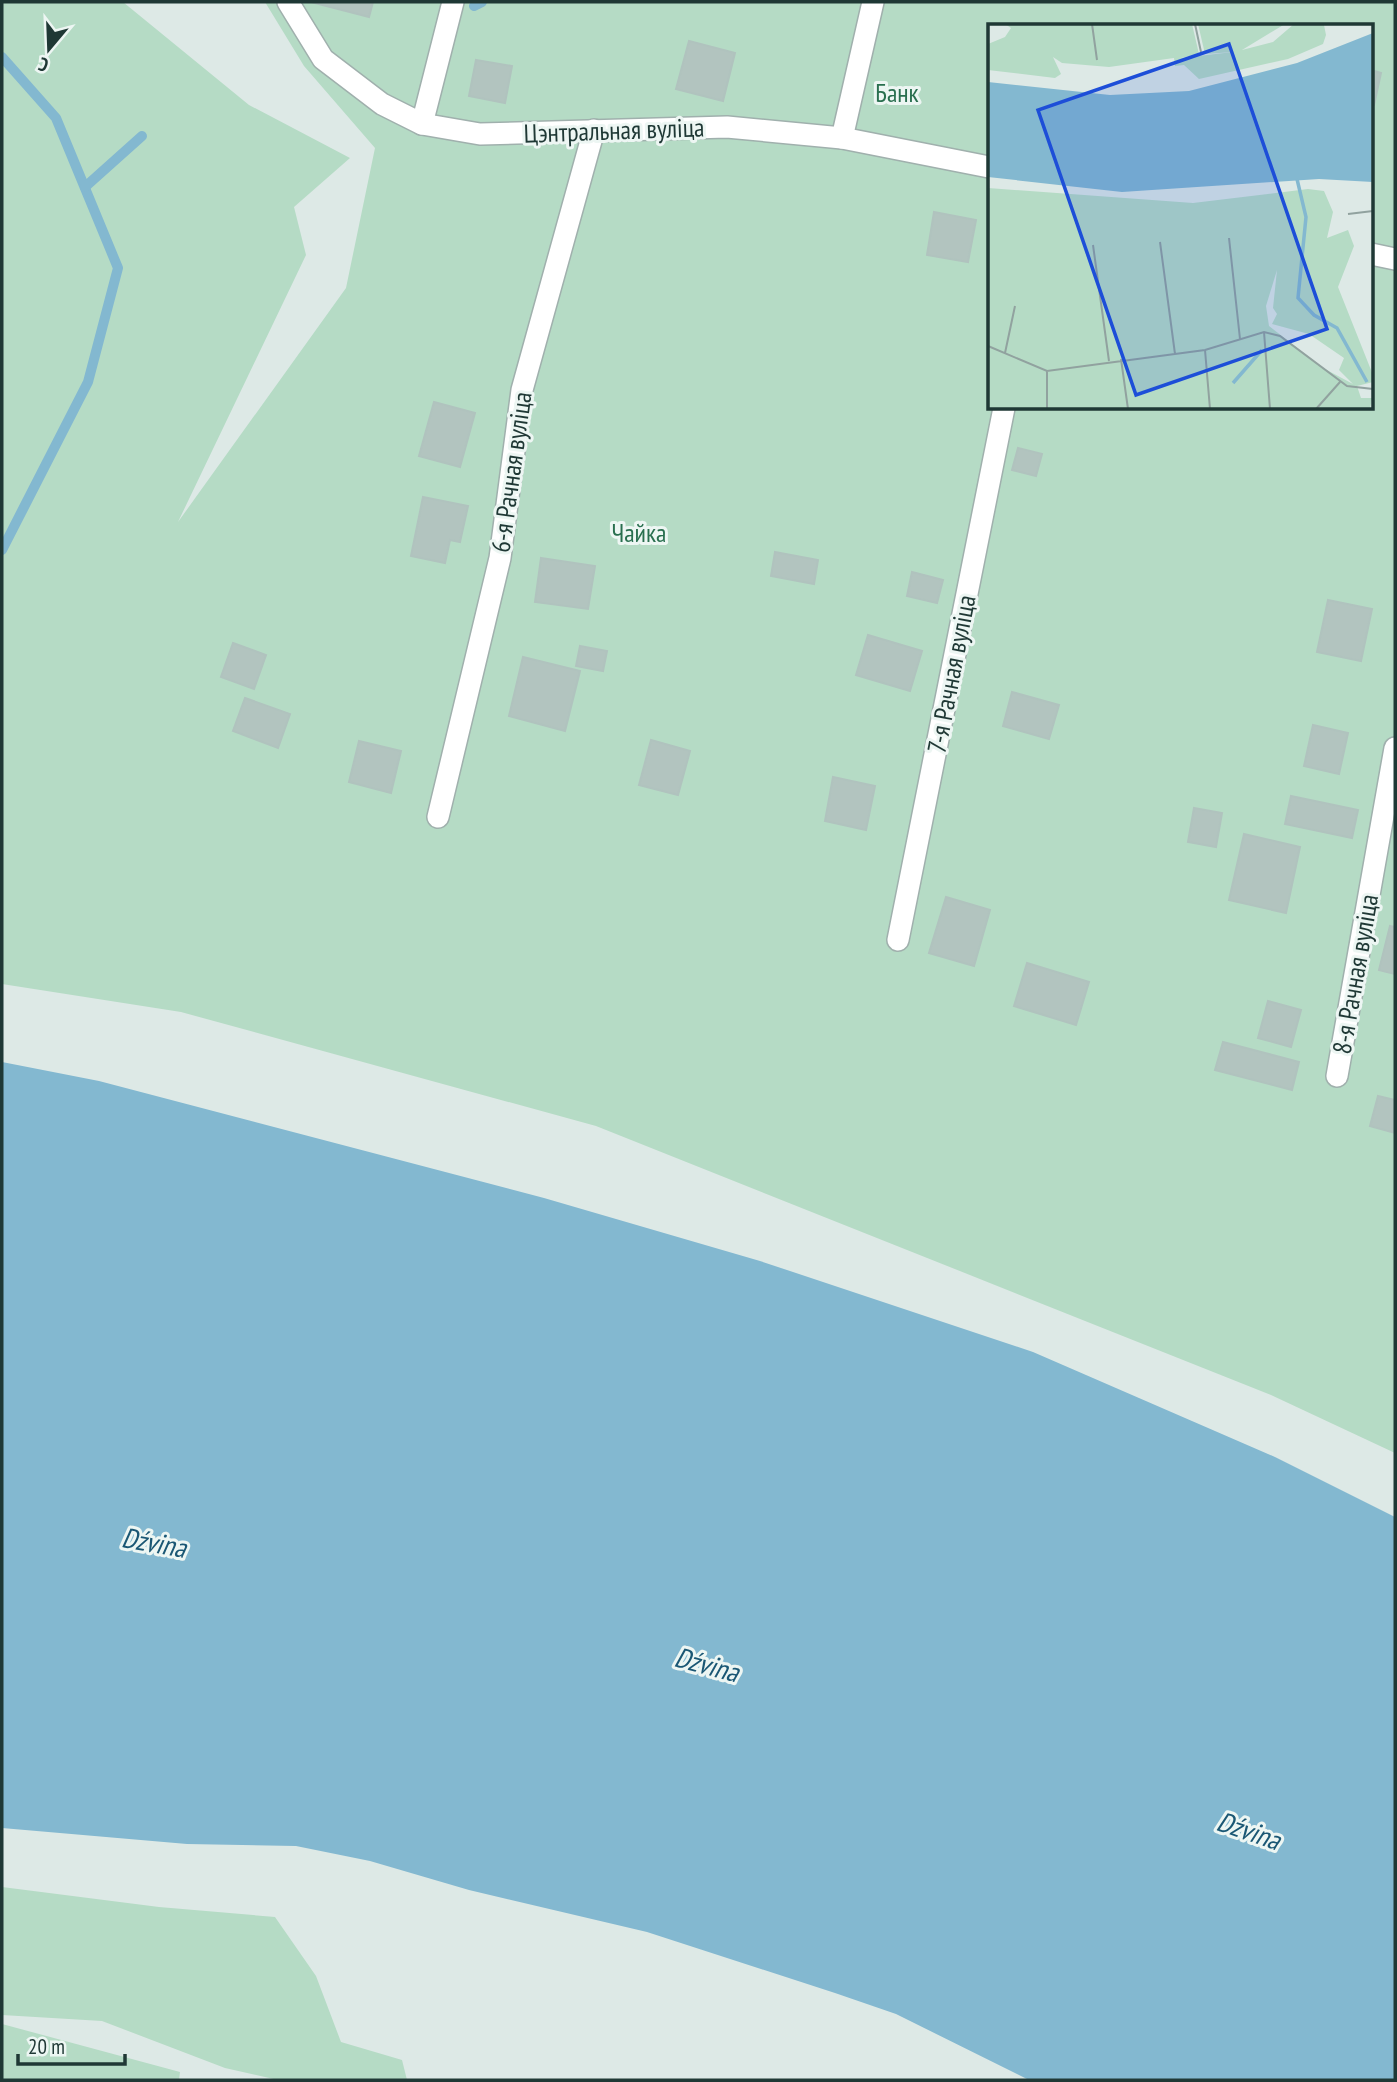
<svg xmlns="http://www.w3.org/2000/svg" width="1397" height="2082" viewBox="0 0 1397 2082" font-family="'PT Sans Narrow',sans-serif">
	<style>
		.green { fill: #b5dbc5; fill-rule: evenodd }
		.water { fill: #83b8d0 }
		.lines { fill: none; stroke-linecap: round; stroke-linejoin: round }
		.stream { stroke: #83b8d0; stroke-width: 10 }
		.building { fill: #b2c4bf; stroke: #b0c3be; stroke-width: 2 }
		.minor-casing { stroke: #a0b0ad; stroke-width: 24 }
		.minor { stroke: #fff; stroke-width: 21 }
		.labels { text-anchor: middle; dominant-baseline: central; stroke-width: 6; stroke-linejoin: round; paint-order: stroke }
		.park-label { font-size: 26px; fill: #296f4f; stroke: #edf6f3 }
		.street-label { font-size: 26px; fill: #1f3835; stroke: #edf6f3 }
		.water-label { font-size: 28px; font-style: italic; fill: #1a5774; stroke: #edf6f3 }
		.inset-river { fill: none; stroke: #83b8d0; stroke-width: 3.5 }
		.inset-road { fill: none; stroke: #91a29f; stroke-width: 2 }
		.view { fill: #1d4ed8; fill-opacity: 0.15; stroke: #1d4ed8; stroke-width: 3.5 }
		.inset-edge { fill: none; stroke: #1f3835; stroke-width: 3.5 }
	</style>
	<rect width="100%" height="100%" fill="#dde9e6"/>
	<g class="green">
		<path d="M2 2H123L249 105 350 158 294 207 306 255 178 522 346 288 375 148 304 66 265 2H1395V1453L1271 1395 596 1126 181 1012 2 984ZM989 26H1371V408H989Z"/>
		<polygon points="2,1887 159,1907 275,1917 316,1976 341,2042 402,2060 407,2080 278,2080 225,2068 102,2021 2,2015"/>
		<polygon points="2,2024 180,2072 179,2080 2,2080"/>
	</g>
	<polygon class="water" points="2,1062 99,1081 544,1198 760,1261 1033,1352 1275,1457 1395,1517 1395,2080 1029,2080 896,2014 835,1993 647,1932 469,1890 370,1861 296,1846 187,1844 2,1828"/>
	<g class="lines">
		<g class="stream">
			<polyline points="474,6 482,2"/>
			<polyline points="2,57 56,118 118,268 88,382 2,550"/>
			<polyline points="85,187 142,136"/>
		</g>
	</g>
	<g class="building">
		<polygon points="311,2 373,2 369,17"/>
		<polygon points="689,41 735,53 723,101 676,89"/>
		<polygon points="476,60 512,66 505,103 469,96"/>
		<polygon points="1371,70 1381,73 1374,105 1371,105"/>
		<polygon points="934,212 976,220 968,262 927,255"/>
		<polygon points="434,402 475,413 460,467 419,456"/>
		<polygon points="1018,448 1042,454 1036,476 1012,470"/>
		<polygon points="423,497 468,506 460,542 450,540 445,563 411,556"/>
		<polygon points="775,552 818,560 814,584 771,576"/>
		<polygon points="541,558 595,566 588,609 535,602"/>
		<polygon points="912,572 943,580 937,603 907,596"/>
		<polygon points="1328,600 1372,609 1361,661 1317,652"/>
		<polygon points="868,635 922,651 910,691 856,675"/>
		<polygon points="233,643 266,655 254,689 221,677"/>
		<polygon points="580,646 607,651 603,671 576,666"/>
		<polygon points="523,657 580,671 565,731 509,716"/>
		<polygon points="1012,692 1059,705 1049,739 1003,726"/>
		<polygon points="245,698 290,714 278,748 233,731"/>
		<polygon points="1313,725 1348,733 1339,774 1304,766"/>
		<polygon points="651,740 690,751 678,795 639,785"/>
		<polygon points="359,741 401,751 391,793 349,782"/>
		<polygon points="833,777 875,786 866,830 825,821"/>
		<polygon points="1291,796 1358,810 1352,838 1285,824"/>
		<polygon points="1194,808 1222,813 1216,847 1188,842"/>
		<polygon points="1244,834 1300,847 1286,913 1229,900"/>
		<polygon points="946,897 990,910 974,966 929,953"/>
		<polygon points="1390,926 1395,927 1395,974 1379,970"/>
		<polygon points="1027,963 1089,982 1076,1025 1014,1006"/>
		<polygon points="1268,1001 1301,1010 1291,1047 1258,1038"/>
		<polygon points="1223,1042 1299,1062 1292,1090 1215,1070"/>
		<polygon points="1378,1096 1395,1100 1395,1133 1370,1126"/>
	</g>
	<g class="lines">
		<g class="minor-casing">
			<g id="minor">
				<polyline points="288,2 323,59 382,104 422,124 480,134 727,127 842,138 989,167"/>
				<polyline points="422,124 453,2"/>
				<polyline points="842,138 873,2"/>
				<polyline points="1371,254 1395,259"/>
				<polyline points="438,817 500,558 522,390 594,130"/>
				<polyline points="898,940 1004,408"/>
				<polyline points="1337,1076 1395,748"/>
			</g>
		</g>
		<use href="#minor" class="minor"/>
	</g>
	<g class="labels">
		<g class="park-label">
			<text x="897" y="92">Банк</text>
			<text x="639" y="532">Чайка</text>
		</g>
		<g class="street-label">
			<text transform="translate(614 130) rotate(-2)">Цэнтральная вуліца</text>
			<text transform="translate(511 472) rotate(-82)">6-я Рачная вуліца</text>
			<text transform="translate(951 674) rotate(-79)">7-я Рачная вуліца</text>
			<text transform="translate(1355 974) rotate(-80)">8-я Рачная вуліца</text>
		</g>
		<g class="water-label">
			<text transform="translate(154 1542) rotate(10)">Dźvina</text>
			<text transform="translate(707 1664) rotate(15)">Dźvina</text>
			<text transform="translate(1249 1830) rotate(19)">Dźvina</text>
		</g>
	</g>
	<g transform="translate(988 24)">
		<rect width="385" height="385" fill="#dde9e6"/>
		<path d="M17 0H204L211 30 193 34 245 28 217 30 210 0H297L254 26 285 18 306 0 336 1 338 11 335 20 300 35 211 55 196 41 187 42 186 34 121 43 74 39 65 33 73 50 67 54 0 46V20L17 13 23 4ZM0 164 205 179 320 165 336 167 345 188 339 214 360 206 366 222 350 263 385 351V358L369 362 373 374H384L382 385H0ZM289 246 285 284 289 290 284 300 321 310 356 334 351 346 365 360 335 344 281 302 278 282Z" fill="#b5dbc5" fill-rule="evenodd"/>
		<path d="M385 9V158L331 155 134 168 0 153V58L122 71 201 67 309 39Z" fill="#83b8d0"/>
		<path class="inset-river" d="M309 155 318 193 310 274 326 291 349 304 379 358M245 359 274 326"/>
		<path class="inset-road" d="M104 0 109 36M207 0 213 28M360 190 385 187M241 214 252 315M172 218 187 330M105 221 121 337M276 308 282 385M0 322 59 347 217 326 276 308 292 312 359 362 385 365M217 326 222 385M17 329 27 282M133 335 140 385M59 385V347M328 385 352 358"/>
		<path class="view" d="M241 20 339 305 148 371 50 86Z"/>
		<rect width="385" height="385" class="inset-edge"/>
	</g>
	<rect width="1397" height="2082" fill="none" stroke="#1f3835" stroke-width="7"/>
	<g transform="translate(49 49) rotate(199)" stroke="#edf6f3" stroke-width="5" paint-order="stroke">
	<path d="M0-5L12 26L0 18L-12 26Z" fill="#1f3835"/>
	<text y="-10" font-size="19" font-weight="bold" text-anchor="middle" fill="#1f3835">С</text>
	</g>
	<path d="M18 2054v10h107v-10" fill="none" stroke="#1f3835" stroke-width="3.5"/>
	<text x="28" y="2054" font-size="21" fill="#1f3835" stroke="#edf6f3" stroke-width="5" paint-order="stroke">20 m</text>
</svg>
